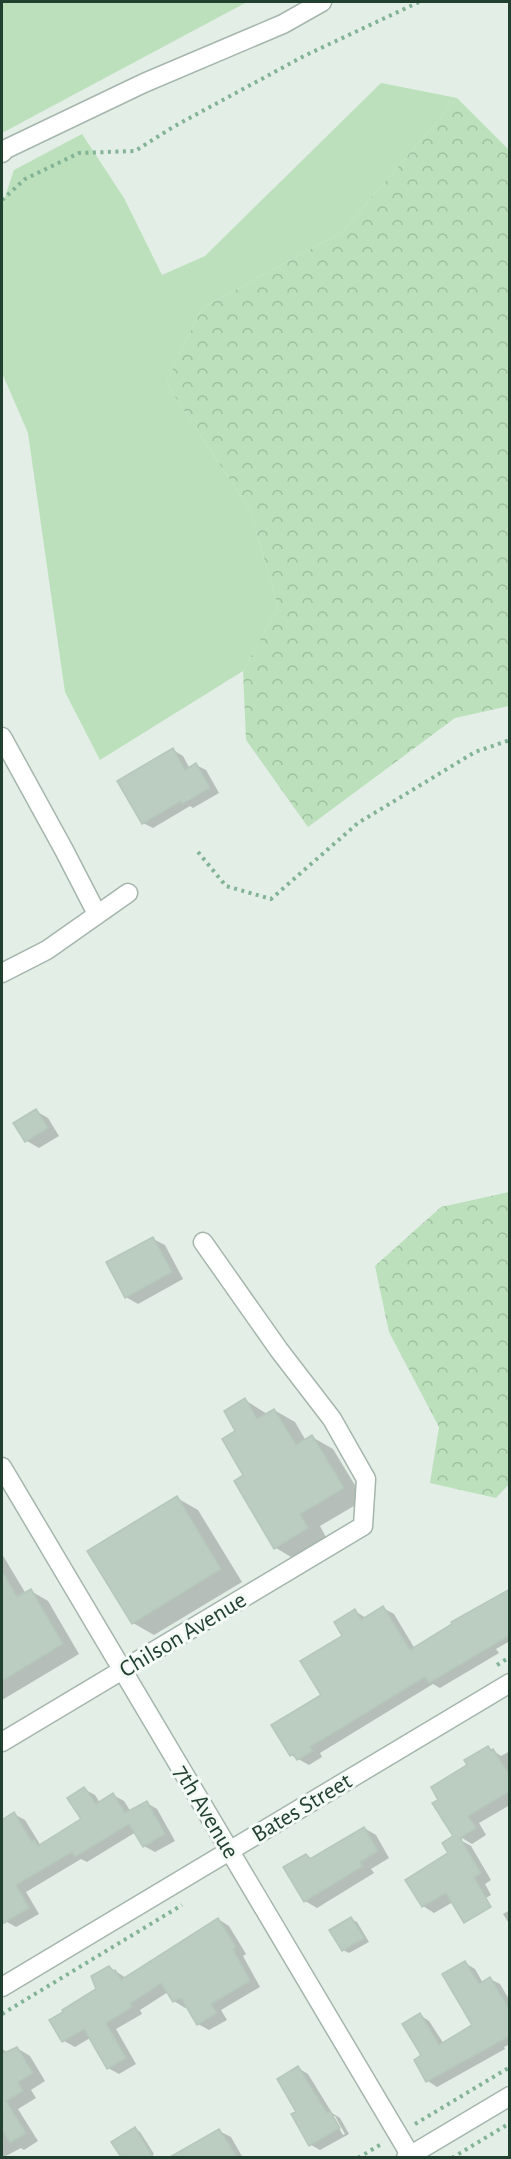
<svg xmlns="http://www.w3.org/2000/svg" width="511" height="2159" viewBox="0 0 511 2159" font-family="'Alegreya Sans',sans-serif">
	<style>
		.grass { fill: #bbe0bb }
		.forest { fill: url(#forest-crowns) }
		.shadow { fill: #0003; fill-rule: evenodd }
		.building { fill: #bbccc1; stroke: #b5c8bb; stroke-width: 1.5 }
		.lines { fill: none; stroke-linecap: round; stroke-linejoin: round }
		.minor-casing { stroke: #a5b6ac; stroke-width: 21 }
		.path { stroke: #82b396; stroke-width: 4; stroke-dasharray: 3 4.5; stroke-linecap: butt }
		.minor { stroke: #fff; stroke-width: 18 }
		.labels { text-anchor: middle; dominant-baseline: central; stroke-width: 6; stroke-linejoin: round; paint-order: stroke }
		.street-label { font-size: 24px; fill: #224030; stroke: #f4faf5 }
	</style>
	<defs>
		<pattern id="forest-crowns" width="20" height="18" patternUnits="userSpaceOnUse" patternTransform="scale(1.5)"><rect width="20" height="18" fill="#bbe0bb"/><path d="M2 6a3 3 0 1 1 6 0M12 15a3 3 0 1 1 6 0" fill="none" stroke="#a0c1a1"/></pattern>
	</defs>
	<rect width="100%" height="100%" fill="#e3eee6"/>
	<g class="grass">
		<polygon points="2,2 247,2 2,133"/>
		<polygon points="381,83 457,98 342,232 202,308 166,383 250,510 278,607 243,671 100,760 65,692 28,433 2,373 2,206 14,170 82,134 124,198 162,275 205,256"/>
	</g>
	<g class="forest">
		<polygon points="457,98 509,150 509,706 455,718 308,827 246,740 243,671 278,607 250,510 166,383 202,308 342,232"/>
		<polygon points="509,1192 510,1483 496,1498 430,1483 439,1427 389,1332 375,1266 441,1207"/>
	</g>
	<g class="shadow">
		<polygon points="173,750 183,756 190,769 196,765 206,770 219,793 193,808 190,806 153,828 143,823"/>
		<polygon points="36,1111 48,1118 59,1136 39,1148 27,1141 16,1124"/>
		<polygon points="153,1239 165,1245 183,1279 138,1304 126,1297"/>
		<polygon points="245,1400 267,1414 274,1410 295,1422 306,1441 312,1437 333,1449 364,1500 320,1526 328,1541 296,1560 276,1548 245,1476 237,1432"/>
		<polygon points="177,1498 198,1510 242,1582 154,1635 133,1623"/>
		<polygon points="2,1554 26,1594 31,1591 48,1601 79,1654 2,1700"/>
		<polygon points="510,1590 510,1641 496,1649 499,1653 440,1688 433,1684 320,1753 322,1757 309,1765 291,1755 323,1695 355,1611 366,1618 383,1608 394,1614 415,1649"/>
		<polygon points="488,1747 501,1756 510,1751 510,1805 479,1823 486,1835 472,1844 462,1838 462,1841 471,1846 491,1880 485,1884 491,1895 465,1910 453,1902 434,1913 423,1906 450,1854 455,1836 440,1800 469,1765"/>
		<polygon points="84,1789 95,1795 100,1803 113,1795 124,1801 131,1812 147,1803 157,1809 175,1841 155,1852 144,1846 136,1832 87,1862 81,1859 26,1892 39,1914 16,1927 7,1922 2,1925 2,1821 14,1814 25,1820 41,1846 83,1820"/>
		<polygon points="364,1828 376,1835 389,1858 371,1869 374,1873 317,1908 305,1901 306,1855 313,1859"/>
		<polygon points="510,1910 510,1925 503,1914"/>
		<polygon points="218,1919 229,1926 246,1954 243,1956 260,1987 221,2010 227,2020 209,2030 198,2024 188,2006 185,2008 174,2001 168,1992 140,2010 142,2014 116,2029 136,2064 119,2074 108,2068 90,2038 75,2047 64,2041 98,1990 109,1967 126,1978"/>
		<polygon points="351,1919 357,1922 369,1942 349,1953 343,1950"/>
		<polygon points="465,1963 475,1969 483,1983 490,1979 500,1984 510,2001 510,2044 504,2047 505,2049 437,2087 428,2081 416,2060 423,2056 420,2015 429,2021 444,2044 474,2025"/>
		<polygon points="17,2048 30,2056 45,2081 31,2090 36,2098 18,2109 38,2141 24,2150 21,2148 2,2158 2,2049 9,2053"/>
		<path d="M298 2068 308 2074 332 2113 340 2118 349 2134 320 2150 311 2145 298 2112ZM332 2116H335L345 2134 343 2135Z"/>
		<polygon points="135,2129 140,2132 154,2154 148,2158 123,2158 113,2142"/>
		<polygon points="219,2131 231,2137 243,2158 173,2158"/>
	</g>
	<g class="building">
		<polygon points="173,748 185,770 196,763 210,788 182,804 181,801 142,824 117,781"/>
		<polygon points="36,1109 48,1128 25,1142 13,1123"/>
		<polygon points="153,1237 172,1272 125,1298 106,1262"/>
		<polygon points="245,1398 257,1419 274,1409 296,1445 312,1435 344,1488 300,1514 308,1528 274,1549 234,1481 243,1475 222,1439 235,1431 224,1411"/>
		<polygon points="177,1496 221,1569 132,1624 87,1551"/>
		<polygon points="2,1571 17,1597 31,1589 63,1644 2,1681"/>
		<polygon points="510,1589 510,1635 429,1683 425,1677 423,1678 310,1747 313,1751 297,1760 293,1754 290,1756 271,1725 321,1695 300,1661 342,1636 334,1622 355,1609 361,1620 383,1606 410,1650 452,1624 451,1622"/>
		<polygon points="488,1746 491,1751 493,1749 510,1776 510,1791 468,1816 476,1828 460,1838 481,1873 474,1877 491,1907 464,1923 446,1893 422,1907 405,1880 448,1853 442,1843 453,1836 432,1803 438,1800 431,1787 467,1765 464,1760"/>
		<polygon points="84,1787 96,1804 113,1793 125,1813 147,1801 165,1834 143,1847 129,1824 75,1857 72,1852 16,1885 29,1908 2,1924 2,1820 14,1812 32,1842 34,1840 38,1846 81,1819 67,1798"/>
		<polygon points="364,1827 378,1851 360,1862 363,1866 304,1902 283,1867 306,1854 310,1859"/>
		<polygon points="351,1917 364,1938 342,1951 329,1930"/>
		<polygon points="218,1918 236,1947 233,1949 250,1981 211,2004 217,2013 197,2025 181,1998 173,2002 161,1983 130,2004 132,2007 106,2023 126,2058 107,2069 84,2029 62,2042 49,2020 63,2012 62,2010 96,1989 91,1976 109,1966 113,1971 115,1970 121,1980"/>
		<polygon points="465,1961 479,1984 490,1977 510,2011 510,2036 426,2082 414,2060 421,2055 402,2024 420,2013 439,2045 472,2025 442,1974"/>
		<polygon points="17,2047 33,2073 18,2082 23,2091 6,2101 26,2133 10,2143 2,2129 2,2054"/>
		<polygon points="298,2066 327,2113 330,2111 340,2128 309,2146 291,2114 296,2112 277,2079"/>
		<polygon points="135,2127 153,2157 121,2157 111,2142"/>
		<polygon points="219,2129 237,2157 170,2157"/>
	</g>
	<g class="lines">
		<g class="minor-casing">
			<g id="minor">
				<polyline points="2,153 6,149 144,83 283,24 322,2"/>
				<polyline points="2,737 64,850 97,914"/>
				<polyline points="2,973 47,950 128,893"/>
				<polyline points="2,1467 412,2158"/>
				<polyline points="2,1742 363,1526 366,1479 332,1419 279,1350 203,1242"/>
				<polyline points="2,1987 510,1683"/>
				<polyline points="406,2158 510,2096"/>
			</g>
		</g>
		<g class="path">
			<polyline points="2,200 25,179 79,153 135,151 173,127 304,56 419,2"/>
			<polyline points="198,852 226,886 271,899 358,823 475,752 510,740"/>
			<polyline points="497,1665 510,1657"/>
			<polyline points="2,2014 182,1905"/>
			<polyline points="415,2124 510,2067"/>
			<polyline points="358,2158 383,2143"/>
			<polyline points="452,2158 510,2123"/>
		</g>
		<use href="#minor" class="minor"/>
	</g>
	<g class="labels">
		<g class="street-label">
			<text transform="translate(183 1635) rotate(-31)">Chilson Avenue</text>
			<text transform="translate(302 1808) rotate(-31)">Bates Street</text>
			<text transform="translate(206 1812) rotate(59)">7th Avenue</text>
		</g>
	</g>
	<rect width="511" height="2159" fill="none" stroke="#224030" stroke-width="6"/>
</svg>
